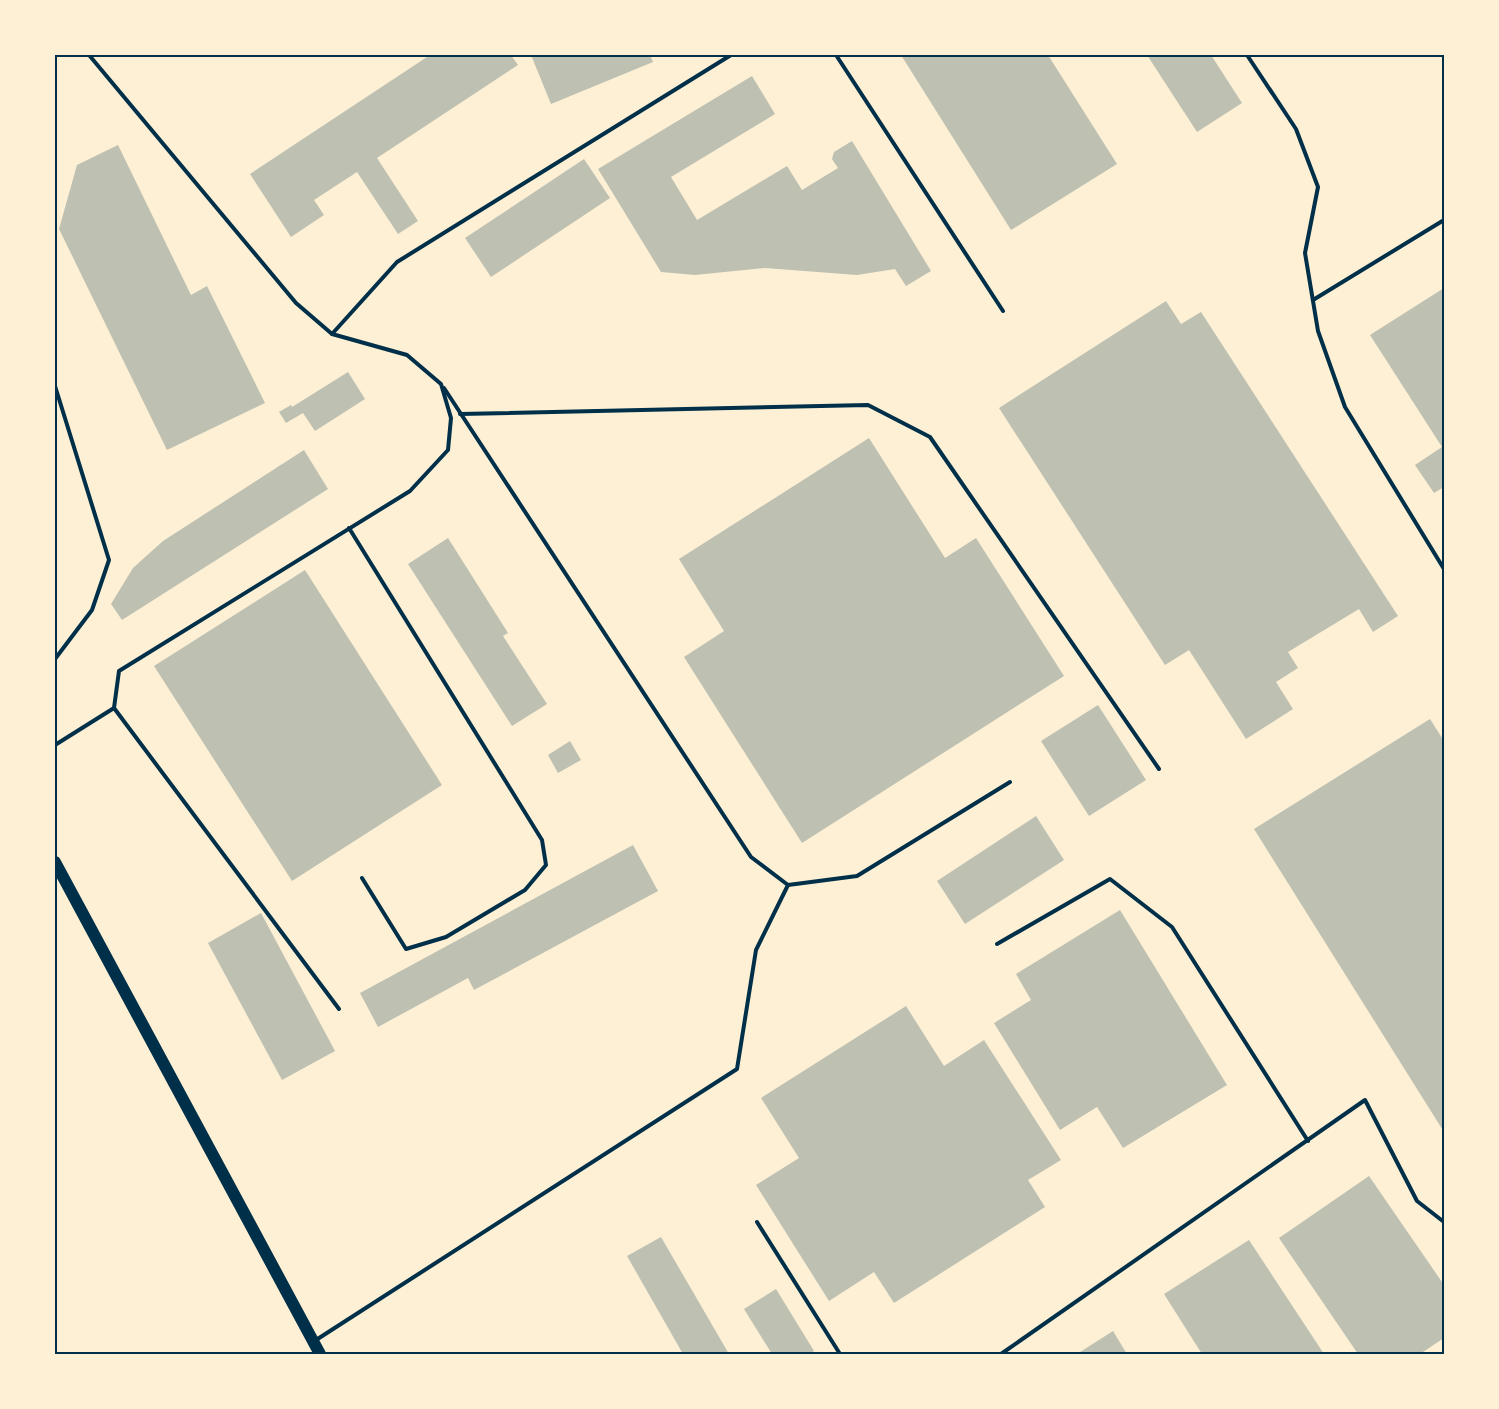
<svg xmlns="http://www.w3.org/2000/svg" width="1499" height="1409" viewBox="0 0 1499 1409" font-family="Barlow,sans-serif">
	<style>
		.building { fill: #bec0b2 }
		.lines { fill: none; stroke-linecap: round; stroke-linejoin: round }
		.service { stroke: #003049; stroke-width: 4 }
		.primary { stroke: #003049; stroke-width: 12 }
		.neatline { fill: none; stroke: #003049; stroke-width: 2 }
	</style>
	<rect width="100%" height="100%" fill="#fdf0d5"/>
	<g class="building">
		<polygon points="430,55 511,55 518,65 377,158 418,221 398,234 357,172 314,200 324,215 291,237 250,174"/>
		<polygon points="531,55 650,55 653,62 551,104"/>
		<polygon points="901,55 1048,55 1117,164 1011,230"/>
		<polygon points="1147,55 1211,55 1242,103 1197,132"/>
		<polygon points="752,76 775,114 671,177 697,220 787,166 802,190 838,168 832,159 834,152 852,141 931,271 906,286 895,269 857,275 765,268 695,275 661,272 598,169"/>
		<polygon points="118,145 191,295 207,286 265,403 167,450 59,229 77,165"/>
		<polygon points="584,159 610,198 491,277 465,238"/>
		<polygon points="1444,288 1444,487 1434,493 1415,465 1442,447 1370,335"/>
		<polygon points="1166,301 1181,324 1201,312 1398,616 1373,632 1359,609 1288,652 1298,668 1276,682 1293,709 1246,739 1189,650 1165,665 999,408"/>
		<polygon points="348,372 365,399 315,431 303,413 286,423 279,412 291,405 292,407"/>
		<polygon points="869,438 945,558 976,538 1064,676 802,843 684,657 724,631 679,559"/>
		<polygon points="304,450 328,489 122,620 111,604 133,568 163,541"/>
		<polygon points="448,538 508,633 503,636 547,704 512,726 408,564"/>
		<polygon points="305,570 442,785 292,881 154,666"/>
		<polygon points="1098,705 1146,780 1089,816 1041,741"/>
		<polygon points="1430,719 1444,741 1444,1132 1254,829"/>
		<polygon points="570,741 581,760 558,773 548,755"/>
		<polygon points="1036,816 1064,860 965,924 937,881"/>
		<polygon points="633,845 658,891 474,990 468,978 378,1027 360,993"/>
		<polygon points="1120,910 1227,1085 1123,1148 1097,1107 1060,1130 994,1023 1031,1000 1016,974"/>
		<polygon points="261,913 335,1051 282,1080 208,943"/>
		<polygon points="906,1006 944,1066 984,1040 1061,1160 1028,1180 1045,1207 894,1303 874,1272 829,1301 756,1185 799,1158 761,1098"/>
		<polygon points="1369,1176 1444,1285 1444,1338 1420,1354 1358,1354 1279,1238"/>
		<polygon points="661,1237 729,1354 683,1354 627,1256"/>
		<polygon points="1249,1240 1324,1354 1202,1354 1164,1294"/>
		<polygon points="776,1289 814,1351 809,1354 772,1354 744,1309"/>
		<polygon points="1113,1331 1127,1354 1077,1354"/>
	</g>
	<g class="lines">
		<g class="service">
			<polyline points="89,55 296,303 332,334 397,262 731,55"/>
			<polyline points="836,55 1003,311"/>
			<polyline points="1247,55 1296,129 1318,187 1305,253 1318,331 1345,407 1444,569"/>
			<polyline points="1313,300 1444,220"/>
			<polyline points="332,334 407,355 441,384 451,418 448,450 410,491 119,671 114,708 339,1009"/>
			<polyline points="55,386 109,560 92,610 55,659"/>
			<polyline points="444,388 751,857 788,885 857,876 1010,782"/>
			<polyline points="460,414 868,405 930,437 1159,769"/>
			<polyline points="349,528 542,840 546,865 525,890 446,937 406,949 362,878"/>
			<polyline points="55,745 114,708"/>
			<polyline points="997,944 1110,879 1172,927 1308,1141"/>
			<polyline points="757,1222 840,1354"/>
			<polyline points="316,1340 737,1069 756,950 788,885"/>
			<polyline points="1001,1354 1365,1100 1417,1201 1444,1222"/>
		</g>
		<polyline class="primary" points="55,862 320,1354"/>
	</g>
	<rect width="1499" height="1409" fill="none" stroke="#fdf0d5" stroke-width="112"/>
	<rect x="56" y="56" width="1387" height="1297" class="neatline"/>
</svg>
